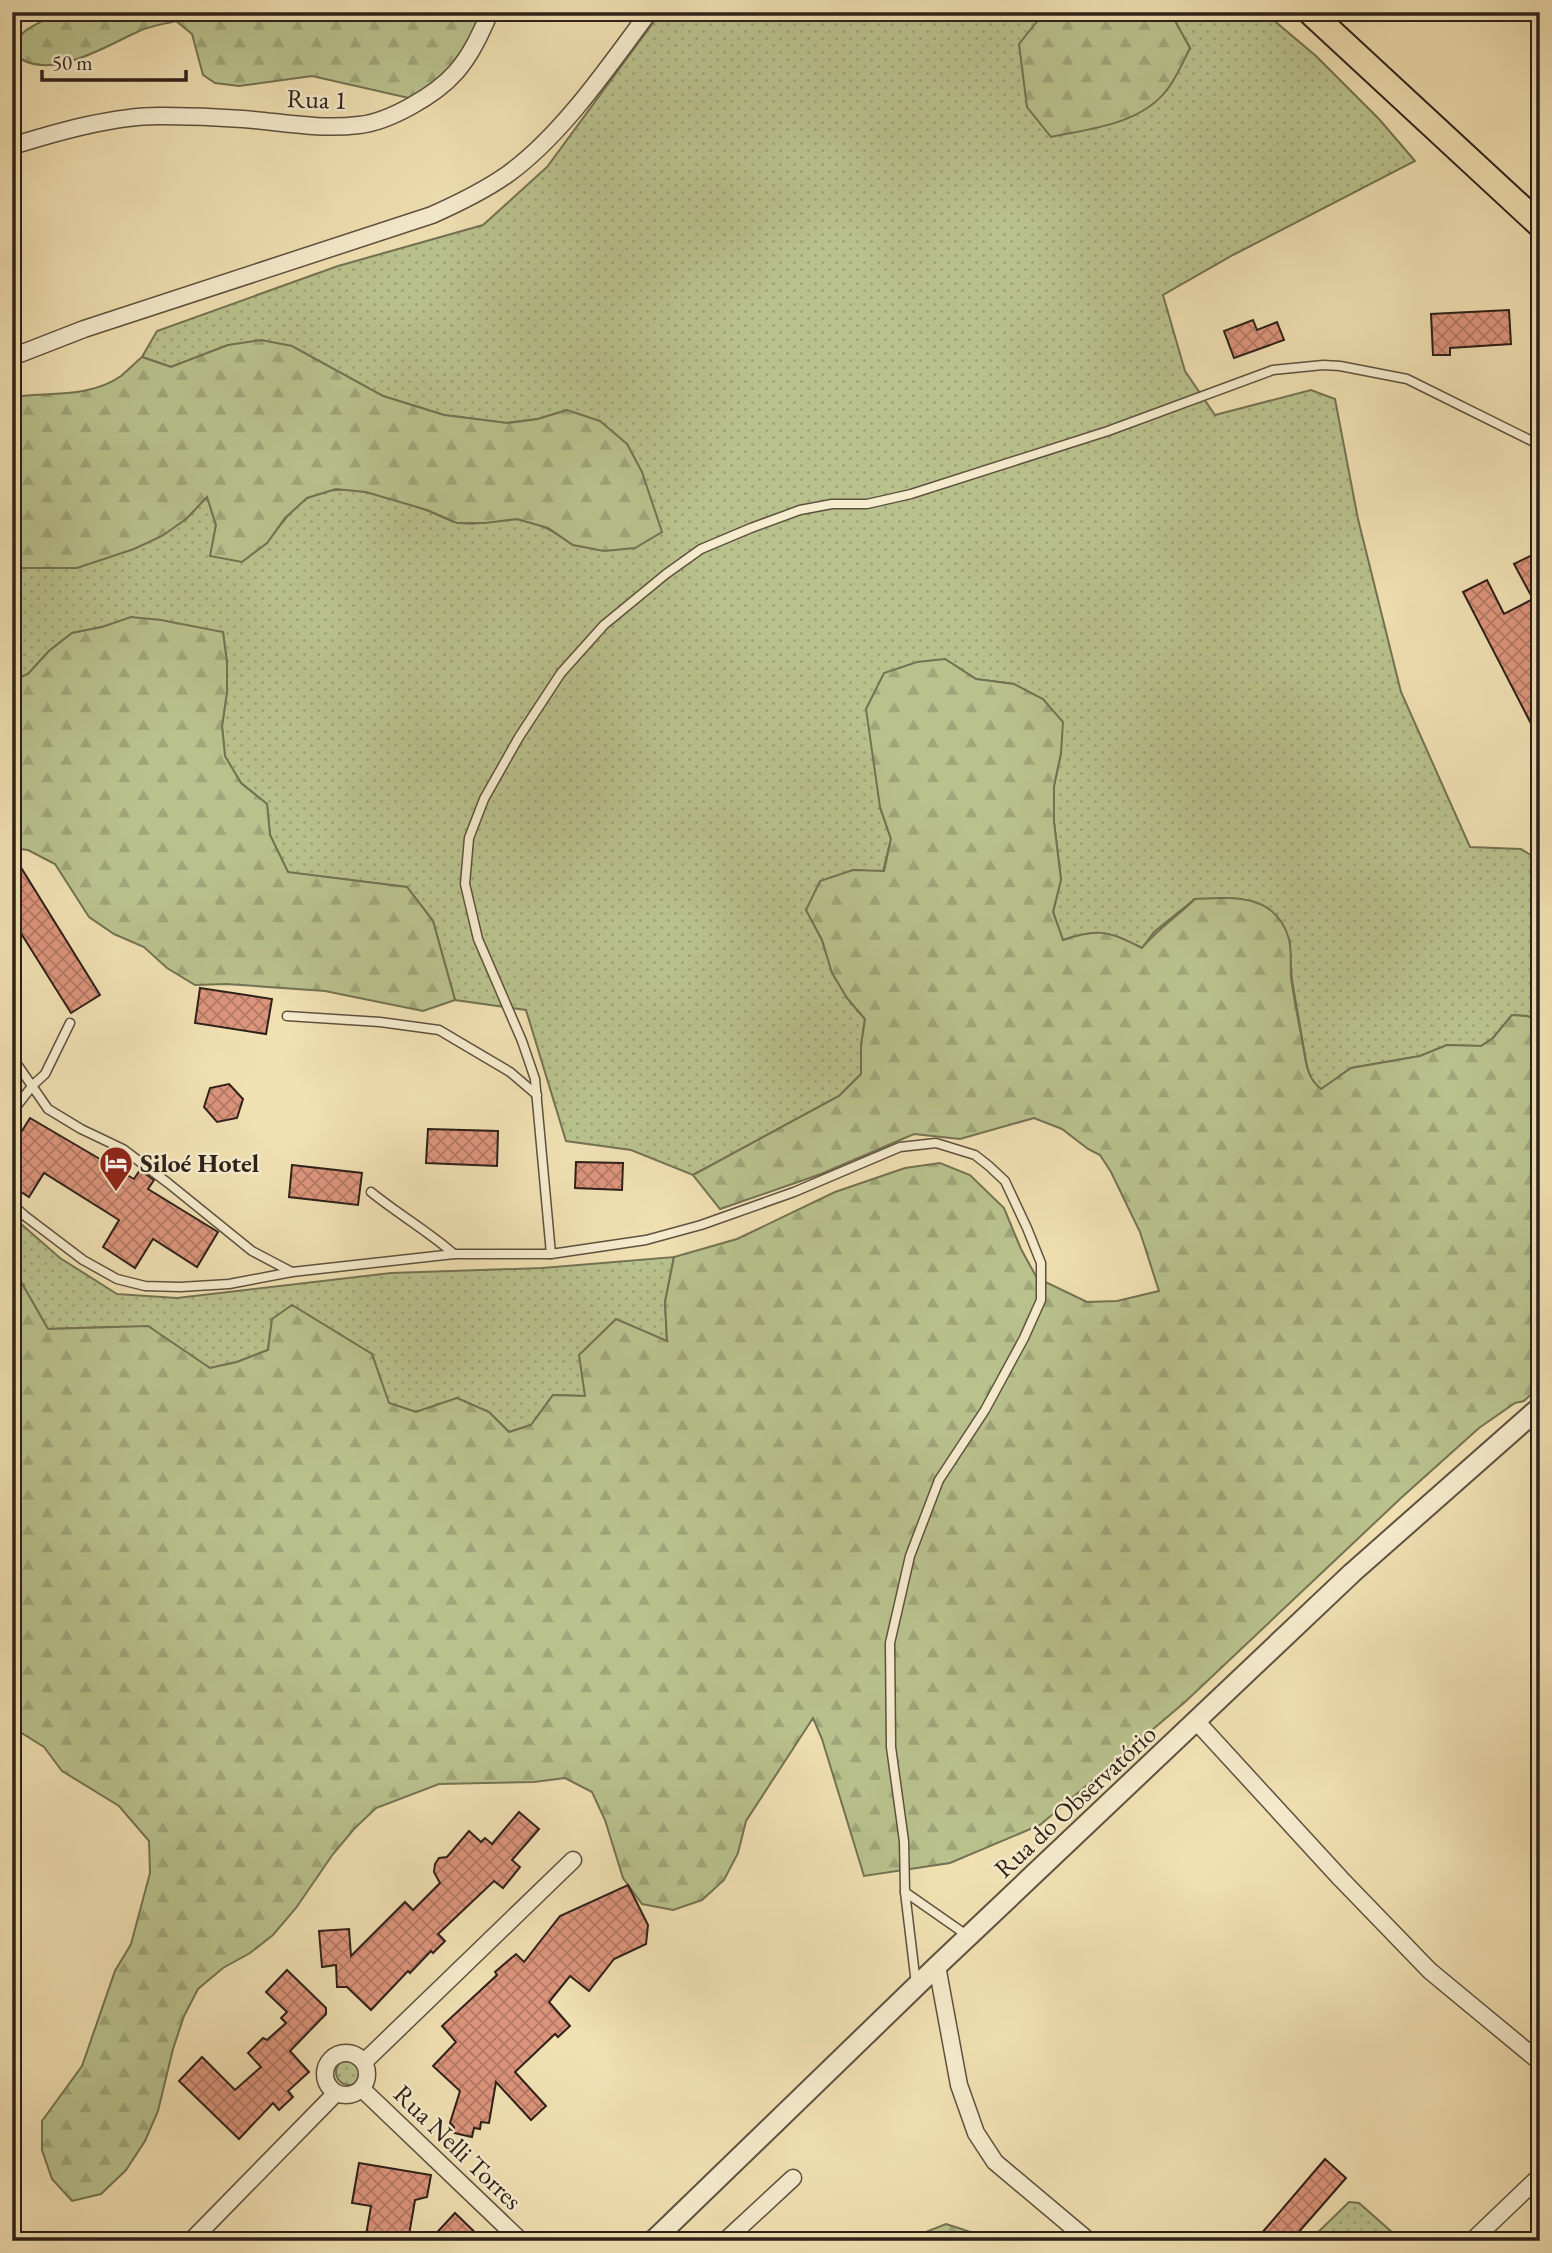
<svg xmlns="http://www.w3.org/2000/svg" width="1552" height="2253" viewBox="0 0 1552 2253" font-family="'EB Garamond',serif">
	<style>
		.grass { fill: url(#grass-dots); stroke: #747253; stroke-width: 2 }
		.forest { fill: url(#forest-firs); stroke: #747253; stroke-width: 2 }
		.building { fill: url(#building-cross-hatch); stroke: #2e2119; stroke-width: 2 }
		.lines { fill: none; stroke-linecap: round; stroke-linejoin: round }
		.service-casing { stroke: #5e513f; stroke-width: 11 }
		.minor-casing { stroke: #5e513f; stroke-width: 19 }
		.tertiary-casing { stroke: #5e513f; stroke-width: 23 }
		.primary-casing { stroke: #2e2119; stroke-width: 28 }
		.service { stroke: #f5ebcd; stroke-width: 8 }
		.minor { stroke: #f5ebcd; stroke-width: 16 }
		.tertiary { stroke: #f5ebcd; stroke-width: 19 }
		.primary { stroke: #f0e0b2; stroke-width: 24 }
		.labels { text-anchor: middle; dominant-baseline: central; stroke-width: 5; stroke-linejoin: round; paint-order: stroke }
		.street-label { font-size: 26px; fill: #2e2119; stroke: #f5ebcd }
		.poi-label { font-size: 26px; font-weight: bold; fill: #2e2119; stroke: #f5ebcd; text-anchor: start }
	</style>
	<defs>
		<pattern id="grass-dots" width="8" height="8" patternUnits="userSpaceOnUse" patternTransform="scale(1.75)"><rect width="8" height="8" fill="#b9c28d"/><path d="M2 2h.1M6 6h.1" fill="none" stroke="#9fa679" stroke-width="1.8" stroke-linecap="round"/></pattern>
		<pattern id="forest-firs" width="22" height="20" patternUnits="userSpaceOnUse" patternTransform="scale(1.75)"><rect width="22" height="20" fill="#b9c28d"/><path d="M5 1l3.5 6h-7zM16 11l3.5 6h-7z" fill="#9fa679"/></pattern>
		<pattern id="building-cross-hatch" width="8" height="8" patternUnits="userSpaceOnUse" patternTransform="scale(1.75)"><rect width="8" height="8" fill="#dc957c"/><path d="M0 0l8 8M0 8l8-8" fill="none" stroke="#b37965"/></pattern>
	</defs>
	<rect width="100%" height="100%" fill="#f0e0b2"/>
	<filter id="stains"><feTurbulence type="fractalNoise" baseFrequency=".00286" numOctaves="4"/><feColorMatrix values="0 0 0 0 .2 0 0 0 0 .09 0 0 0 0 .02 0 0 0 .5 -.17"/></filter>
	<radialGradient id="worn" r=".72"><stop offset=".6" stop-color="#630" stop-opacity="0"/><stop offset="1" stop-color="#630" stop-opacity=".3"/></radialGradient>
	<g class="grass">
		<path d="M661 12H1061L1064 22 1190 48 1170 12H1264L1316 56 1379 119 1415 161 1233 255 1163 295 1185 371 1215 415 1311 390 1335 399 1358 519 1401 692 1470 847 1521 849 1540 861V1021L1527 1016 1512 1015 1493 1038 1481 1046 1447 1045 1420 1056 1351 1068 1321 1090 1312 1082 1307 1067 1292 980 1289 939 1195 899 1154 932 1142 948C1108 931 1099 928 1063 940L1053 912 1061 879 1054 822V786L1061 753 1014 684 976 679 945 659 880 807 891 839 883 872 853 870 806 909 822 940 833 973 847 998 865 1019 861 1046V1074L839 1096 693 1175 631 1150 566 1141 526 1010 455 1000 433 921 407 887 288 873 270 835 267 804 241 783 225 757 222 726 227 692V663L223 632 102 627 72 633 49 651 28 674 12 681V570L186 519 207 496 216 525 211 556 267 543C278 528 290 510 306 499 340 478 392 498 426 510 436 513 446 520 456 522 475 527 496 519 515 519 537 520 556 533 573 545L567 410 538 419 507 423 444 415 383 396 352 381 228 345 171 367 142 357 157 331 338 266 483 225 547 167Z"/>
		<polygon points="12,1216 60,1258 117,1294 177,1298 391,1273 542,1268 674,1257 665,1302 667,1342 586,1396 553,1395 531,1425 509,1432 489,1412 457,1398 416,1412 388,1403 372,1354 272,1319 268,1350 237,1362 210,1368 187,1354 111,1327 48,1329 12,1266"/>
		<circle cx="349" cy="2072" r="13"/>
		<polygon points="1349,2202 1359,2203 1402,2241 1309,2241"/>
	</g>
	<g class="forest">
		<path d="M55 12H488L447 82 413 99 312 76 239 86 215 83 203 75 192 34 176 21C164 24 150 26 139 31 106 46 46 85 13 53 15 31 35 25 53 16Z"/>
		<path d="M1061 12H1170L1190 48C1183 62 1176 79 1166 91 1140 124 1090 129 1051 137L1027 107 1019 44 1039 19 1063 21Z"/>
		<path d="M261 340 292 346 383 396 444 415 507 423 538 419 567 410 600 421 627 444 642 472 662 532 635 548 604 551 573 545 548 528 517 519 485 523H457L427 510 366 492 336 489 307 498 285 518 267 543 242 562 210 556 216 525 207 497 186 519 162 536 134 549 77 568H16L12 570V397C48 392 90 398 121 376 128 370 135 363 142 357L171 367 228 345Z"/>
		<polygon points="131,617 161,620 223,632 227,663 227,692 222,726 225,756 241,783 267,804 270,835 288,872 407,887 433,921 455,1000 423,1011 325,991 226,984 195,985 167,968 144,947 114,934 89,917 55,864 28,850 12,848 12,681 28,674 49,651 72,633 102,627"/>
		<path d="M945 659 976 679 1014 684 1043 699 1063 722 1061 753 1054 786V822L1061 880 1053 912 1063 940C1099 928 1108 931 1142 948 1157 929 1178 916 1195 899 1233 897 1276 893 1289 939 1292 951 1290 965 1291 977 1294 1000 1299 1023 1303 1046 1306 1063 1307 1078 1321 1089L1351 1068 1420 1056 1447 1045 1481 1046 1493 1038 1512 1015 1527 1016 1540 1021V1386L1524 1401 1515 1403 1479 1428 1401 1498 1185 1702 1040 1825 950 1863 864 1876 822 1739 813 1718 746 1821 738 1853 724 1880 702 1900 673 1910 642 1904 623 1878 605 1820 592 1792 565 1778 534 1782 439 1784 376 1808 354 1829 333 1854 296 1908 273 1935 250 1953 223 1968 198 1989 184 2016 173 2049 158 2111 145 2141 126 2170 101 2194 72 2201 52 2179 42 2150V2121L82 2066 115 1971 131 1944 150 1873 149 1841 119 1806 62 1771 44 1747 12 1727V1266L48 1329 148 1326 210 1368 237 1362 268 1350 272 1319 292 1305 372 1354 389 1403 416 1412 457 1398 489 1412 509 1432 531 1425 553 1395 585 1396 579 1355 616 1319 667 1341 665 1302 674 1257 737 1239 835 1192 905 1168 940 1163 970 1175 1004 1208 1021 1249 1037 1278 1087 1302 1117 1301 1159 1291 1140 1232 1111 1172 1100 1155 1088 1149 1062 1129 1034 1118 960 1139 914 1134 821 1174 720 1209 693 1175 839 1096 861 1074V1046L865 1019 847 998 832 973 822 940 806 910 820 881 853 870 884 871 891 839 880 807 866 709 884 673 917 662Z"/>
		<polygon points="946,2224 980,2235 985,2241 917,2241 923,2233"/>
	</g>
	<g class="building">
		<polygon points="1509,310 1511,344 1450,348 1450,355 1433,355 1431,314"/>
		<polygon points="1253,320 1257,330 1277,322 1284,340 1234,358 1224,331"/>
		<polygon points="1540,551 1540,741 1463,592 1487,580 1504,614 1533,599 1514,564"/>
		<polygon points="12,853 100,995 71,1013 12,919"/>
		<polygon points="200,988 272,999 266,1034 195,1023"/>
		<polygon points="229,1084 243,1099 237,1118 217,1122 204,1107 210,1088"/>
		<polygon points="30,1118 134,1179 140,1170 154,1180 148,1189 218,1232 197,1267 153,1239 135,1268 103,1247 119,1220 44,1173 29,1197 12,1186 12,1147"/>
		<polygon points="428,1129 498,1131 497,1166 426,1163"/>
		<polygon points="576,1162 623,1163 622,1190 575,1188"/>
		<polygon points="292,1165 362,1173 358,1205 289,1197"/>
		<polygon points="519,1812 539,1829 512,1860 520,1867 503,1888 494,1881 438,1934 445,1941 433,1953 431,1951 410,1973 408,1971 371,2010 347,1987 337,1987 336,1965 322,1967 319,1931 349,1929 351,1956 405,1902 413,1910 440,1883 434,1872 435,1864 439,1858 447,1857 469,1831 481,1842 485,1838 492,1844"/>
		<polygon points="628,1885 648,1925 646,1944 614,1959 589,1991 570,1976 549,2002 570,2026 558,2037 555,2034 515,2072 546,2106 531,2120 496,2082 489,2123 481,2122 480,2129 474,2128 472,2137 454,2133 454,2127 450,2123 460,2091 433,2066 456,2042 442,2026 497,1975 495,1972 516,1954 524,1962 560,1916"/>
		<polygon points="287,1970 326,2008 326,2014 290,2051 309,2072 288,2091 293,2097 279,2110 273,2103 239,2139 179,2081 202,2057 235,2090 261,2067 248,2053 263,2038 267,2040 286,2023 281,2018 287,2012 266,1992"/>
		<polygon points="1325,2159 1346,2178 1291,2241 1255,2241"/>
		<polygon points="359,2163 431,2175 427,2197 415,2200 408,2241 365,2241 371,2206 352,2203"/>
		<polygon points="455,2213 484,2241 429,2241"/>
	</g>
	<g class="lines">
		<g class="service-casing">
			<g id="service">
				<polyline points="287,1016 380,1022 439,1030 510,1072 537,1095"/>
				<polyline points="12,1057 48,1109 81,1129 123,1149 168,1183 252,1251 292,1272"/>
				<polyline points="12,1112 33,1085 45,1074 70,1023"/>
				<path d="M371 1192C398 1214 428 1231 454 1254"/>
				<polyline points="12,1204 25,1216 83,1260 117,1279 145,1286 180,1287 229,1284 292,1272 454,1254 551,1254 646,1240 701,1225 794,1192 900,1147 936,1143 975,1155 989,1166 1005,1181 1027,1228 1041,1263 1041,1300 1024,1338 985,1410 939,1480 910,1556 890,1643 891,1747 904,1841 905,1892 916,1984"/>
				<polyline points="551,1254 535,1079 522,1041 478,939 465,884 469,838 484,799 519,737 561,673 604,625 666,574 701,549 751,528 800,510 832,504 867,504 911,494 1108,431 1273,370 1323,365 1340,366 1407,379 1540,445"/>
				<polyline points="905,1892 968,1936"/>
			</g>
		</g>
		<g class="minor-casing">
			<g id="minor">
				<path d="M12 146C57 132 116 115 163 116 190 116 216 117 243 119 282 122 320 130 359 125 389 122 436 95 456 72 471 55 481 33 490 12"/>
				<path d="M12 357 84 329 432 215C459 203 484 191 508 174 562 135 609 66 649 12"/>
				<polyline points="1197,1722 1341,1879 1430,1971 1540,2062"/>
				<polyline points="937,1966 959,2085 976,2133 995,2162 1089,2241"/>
				<circle cx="346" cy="2074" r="21"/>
				<polyline points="364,2062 573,1860"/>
				<polyline points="362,2089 521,2241"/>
				<polyline points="191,2241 336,2093"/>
				<polyline points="725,2241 793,2178"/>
				<polyline points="1472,2241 1540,2176"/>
			</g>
		</g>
		<g class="tertiary-casing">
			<polyline id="tertiary" points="653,2241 937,1966 1352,1573 1540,1407"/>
		</g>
		<g class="primary-casing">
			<polyline id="primary" points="1310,12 1540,225"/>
		</g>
		<use href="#service" class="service"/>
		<use href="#minor" class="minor"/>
		<use href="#tertiary" class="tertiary"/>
		<use href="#primary" class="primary"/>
	</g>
	<defs>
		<g id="hotel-pin" transform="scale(1.75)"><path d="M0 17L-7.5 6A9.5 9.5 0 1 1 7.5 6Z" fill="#8f2418" stroke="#f5ebcd"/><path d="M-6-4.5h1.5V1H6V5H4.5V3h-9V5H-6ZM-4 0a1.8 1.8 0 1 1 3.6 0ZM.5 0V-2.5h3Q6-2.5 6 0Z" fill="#fff"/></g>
	</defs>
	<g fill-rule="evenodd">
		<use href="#hotel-pin" x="116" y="1163"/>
	</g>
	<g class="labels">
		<g class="street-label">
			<text transform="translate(317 99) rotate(2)">Rua 1</text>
			<text transform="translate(1075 1801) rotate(-43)">Rua do Observatório</text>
			<text transform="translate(458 2147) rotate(44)">Rua Nelli Torres</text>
		</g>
		<g class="poi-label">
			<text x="140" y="1163">Siloé Hotel</text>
		</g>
	</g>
	<rect width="1552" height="2253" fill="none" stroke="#f0e0b2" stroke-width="42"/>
	<rect x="14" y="14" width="1524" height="2225" fill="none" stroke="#2e2119" stroke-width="3.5"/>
	<rect x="21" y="21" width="1510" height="2211" fill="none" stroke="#2e2119" stroke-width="2"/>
	<path d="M42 70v10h144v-10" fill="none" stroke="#2e2119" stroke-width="3.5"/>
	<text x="52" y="70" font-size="21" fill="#2e2119" stroke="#f5ebcd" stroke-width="5" paint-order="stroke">50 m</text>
	<rect width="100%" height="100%" filter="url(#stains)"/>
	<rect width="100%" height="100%" fill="url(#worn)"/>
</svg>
